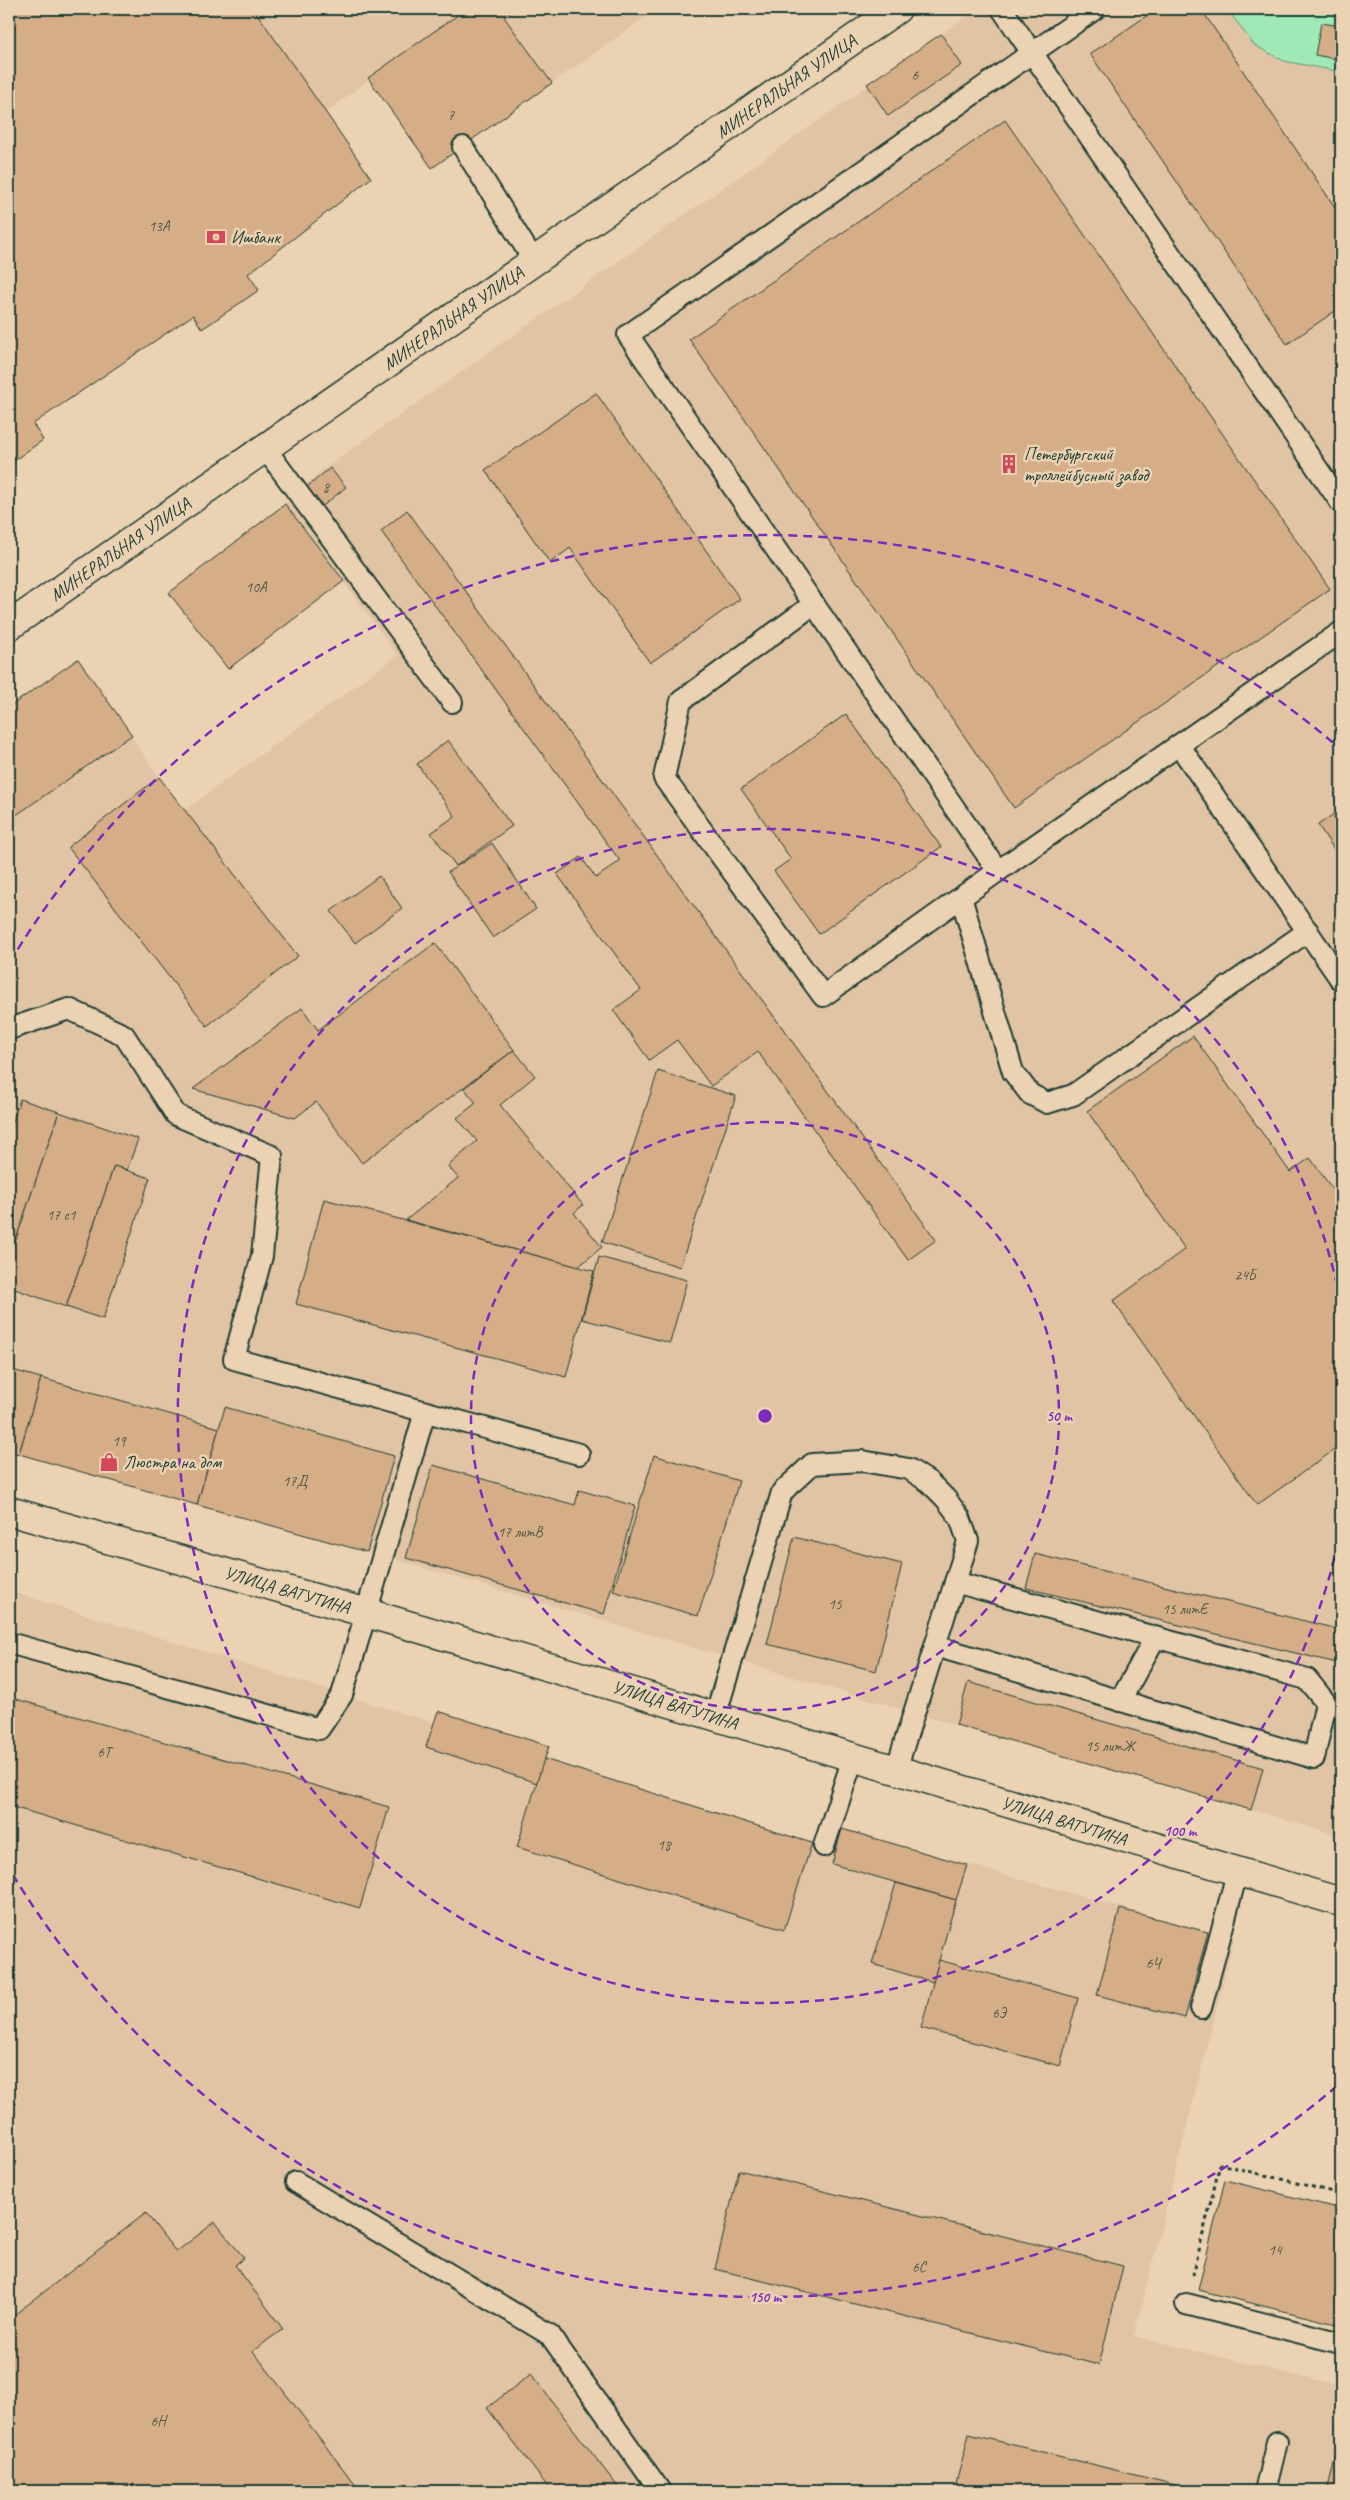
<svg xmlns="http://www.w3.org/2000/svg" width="1350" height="2500" viewBox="0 0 1350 2500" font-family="Caveat,sans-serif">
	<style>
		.built { fill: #e0c4a4 }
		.green { fill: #a0e9b7; stroke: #609376 }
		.building { fill: #d5ad86; stroke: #1f3d34 }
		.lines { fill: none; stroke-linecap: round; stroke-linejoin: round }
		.service-casing { stroke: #1f3d34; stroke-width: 24 }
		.minor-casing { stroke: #1f3d34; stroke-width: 31 }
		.tertiary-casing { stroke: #1f3d34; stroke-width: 31 }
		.path { stroke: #1f3d34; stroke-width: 3; stroke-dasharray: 4 4; stroke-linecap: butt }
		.service { stroke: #ebd2b3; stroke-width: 20 }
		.minor { stroke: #ebd2b3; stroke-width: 28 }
		.tertiary { stroke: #ebd2b3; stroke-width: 28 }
		.ring { fill: none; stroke: #7b2cbf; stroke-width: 2.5; stroke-dasharray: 9 6 }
		.labels { text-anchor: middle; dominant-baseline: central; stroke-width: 5; stroke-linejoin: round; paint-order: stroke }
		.number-label { font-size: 15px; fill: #4c5948 }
		.street-label { font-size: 18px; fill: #1f3d34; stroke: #ebd2b3 }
		.poi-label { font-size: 18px; fill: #1f3d34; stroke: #ebd2b3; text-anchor: start }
		.centre { fill: #7b2cbf; stroke: #ebd2b3; stroke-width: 2.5 }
		.ring-label { font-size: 15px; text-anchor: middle; font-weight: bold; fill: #7b2cbf; stroke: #ebd2b3; stroke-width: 5; stroke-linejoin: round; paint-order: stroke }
	</style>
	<rect width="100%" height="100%" fill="#ebd2b3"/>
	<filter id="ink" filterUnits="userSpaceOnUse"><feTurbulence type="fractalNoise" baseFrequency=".02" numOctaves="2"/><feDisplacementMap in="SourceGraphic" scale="10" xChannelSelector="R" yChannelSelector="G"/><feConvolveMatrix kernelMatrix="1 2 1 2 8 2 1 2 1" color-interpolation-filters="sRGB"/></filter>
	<g filter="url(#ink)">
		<g class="built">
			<polygon points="254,9 657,9 432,168 369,79 326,113"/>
			<polygon points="977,9 1227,9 1254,45 1284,61 1341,72 1341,1836 956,1725 384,1556 9,1452 9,707 78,659 159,777 185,810 398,655 285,504 289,498 332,463"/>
			<polygon points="9,1591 434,1723 438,1711 549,1746 545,1759 812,1843 836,1849 842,1829 1234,1939 1134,2336 1341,2386 1341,2491 9,2491"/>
		</g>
		<polygon class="green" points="1227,9 1341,9 1341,72 1284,61 1254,45"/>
		<g class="building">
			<polygon points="9,9 254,9 371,178 248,274 259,290 202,329 193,315 33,424 43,440 9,464"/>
			<polygon points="466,9 515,9 504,17 552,83 432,168 368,78"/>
			<polygon points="1157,9 1201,9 1341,216 1341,307 1287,344 1090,54"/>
			<polygon points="1321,23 1341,26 1341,60 1315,55"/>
			<polygon points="941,34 962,65 888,116 867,84"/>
			<polygon points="1005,120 1330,589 1014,808 689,339"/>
			<polygon points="596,393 740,599 650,663 570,548 550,563 485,470"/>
			<polygon points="330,468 346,487 323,506 307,487"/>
			<polygon points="285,504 344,581 228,669 169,593"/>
			<polygon points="407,510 936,1240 908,1260 758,1052 711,1086 677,1040 649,1060 613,1010 641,990 557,874 581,857 596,878 620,861 381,531"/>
			<polygon points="78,659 132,735 9,820 9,707"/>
			<polygon points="1341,691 1341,704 1335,695"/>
			<polygon points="846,714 941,847 819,934 774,871 791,859 741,789"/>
			<polygon points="448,740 512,826 456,866 431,833 455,816 417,764"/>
			<polygon points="159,777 298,956 207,1026 68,847"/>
			<polygon points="1341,809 1341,860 1318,825"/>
			<polygon points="492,843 536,909 493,938 448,872"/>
			<polygon points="379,876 402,908 355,943 331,911"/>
			<polygon points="435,943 514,1050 362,1163 316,1102 295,1118 193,1089 302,1008 318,1030"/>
			<polygon points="1193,1036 1290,1172 1310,1158 1341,1201 1341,1445 1257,1505 1113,1301 1185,1249 1087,1111"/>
			<polygon points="514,1050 535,1076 500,1105 583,1205 574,1213 602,1247 578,1267 406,1220 458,1178 448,1166 477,1141 457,1118 476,1103 464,1088"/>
			<polygon points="658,1071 736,1096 680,1267 602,1242"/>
			<polygon points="20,1099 59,1112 9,1260 9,1134"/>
			<polygon points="59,1112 138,1139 127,1170 114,1166 66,1307 9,1287 9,1260"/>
			<polygon points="114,1166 150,1178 103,1319 66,1307"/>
			<polygon points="324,1199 594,1271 566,1377 296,1304"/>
			<polygon points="599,1257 687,1280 670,1343 582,1319"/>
			<polygon points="9,1369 41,1378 19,1454 9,1452"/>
			<polygon points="41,1378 219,1428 197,1505 19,1454"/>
			<polygon points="225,1407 394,1456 367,1552 197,1505"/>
			<polygon points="654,1455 739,1481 698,1616 613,1591"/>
			<polygon points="433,1465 575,1505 579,1490 635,1506 604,1614 406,1558"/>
			<polygon points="794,1537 902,1564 876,1671 767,1644"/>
			<polygon points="1035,1554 1341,1630 1341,1664 1026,1588"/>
			<polygon points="968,1682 1263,1768 1251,1810 956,1725"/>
			<polygon points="9,1697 389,1807 360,1908 9,1806"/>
			<polygon points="438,1711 549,1746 537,1783 426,1747"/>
			<polygon points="544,1759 812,1843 784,1930 517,1847"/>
			<polygon points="842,1829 967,1865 956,1900 832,1864"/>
			<polygon points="896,1883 956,1900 933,1982 872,1964"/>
			<polygon points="1120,1909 1208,1932 1185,2018 1097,1995"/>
			<polygon points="939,1960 1078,1998 1060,2066 921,2028"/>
			<polygon points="739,2170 1123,2266 1099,2365 715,2269"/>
			<polygon points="1225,2180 1341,2209 1340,2325 1198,2290"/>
			<polygon points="146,2213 176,2252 215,2222 244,2258 235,2265 283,2329 253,2351 360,2491 9,2491 9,2319"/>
			<polygon points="531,2374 621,2491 551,2491 487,2408"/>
			<polygon points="969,2434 1176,2485 1174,2491 954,2491"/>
			<polygon points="1341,2437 1341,2491 1327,2491"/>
		</g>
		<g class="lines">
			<g class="service-casing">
				<g id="service">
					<polyline points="1002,9 1341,503"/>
					<polyline points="463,147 534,261"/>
					<polyline points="265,448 452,702"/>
					<polyline points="814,604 681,701 664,778 823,996 998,871 1341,632"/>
					<polyline points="1179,745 1341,980"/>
					<polyline points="998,871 628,335 1095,9"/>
					<polyline points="961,897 1013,1072 1030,1094 1047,1103 1073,1095 1308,931"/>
					<polyline points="9,1029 69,1009 124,1035 176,1115 272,1156 262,1256 234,1359 579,1454"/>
					<polyline points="9,1643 319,1729 342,1695 425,1412"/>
					<polyline points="935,1646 1314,1758 1326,1703 1307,1679 955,1582"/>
					<polyline points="1120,1701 1155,1638"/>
					<polyline points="715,1717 782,1492 812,1464 862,1461 909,1469 929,1482 946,1499 960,1518 968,1541 896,1770"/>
					<polyline points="824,1846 853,1758"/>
					<polyline points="1201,2008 1237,1873"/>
					<polyline points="296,2182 550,2335 660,2491"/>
					<polyline points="1186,2304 1341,2343"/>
					<polyline points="1265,2491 1277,2442"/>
				</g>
			</g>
			<g class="minor-casing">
				<polyline id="minor" points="9,1511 367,1613 1341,1902"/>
			</g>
			<g class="tertiary-casing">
				<polyline id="tertiary" points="9,626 897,9"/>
			</g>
			<polyline class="path" points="1193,2275 1220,2164 1341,2194"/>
			<use href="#service" class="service"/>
			<use href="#minor" class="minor"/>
			<use href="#tertiary" class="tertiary"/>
		</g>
	</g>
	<g class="ring">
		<circle cx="765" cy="1416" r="294"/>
		<path d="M1341 1528A587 587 0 1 1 1341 1304"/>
		<path d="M1337 2086A881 881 0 0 1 10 1870M10 962A881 881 0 0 1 1337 746"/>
	</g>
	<defs>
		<g id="bank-bare" transform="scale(1.5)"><path d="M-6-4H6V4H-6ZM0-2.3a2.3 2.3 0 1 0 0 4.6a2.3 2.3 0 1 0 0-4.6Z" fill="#d1495b" stroke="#ebd2b3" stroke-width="2.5" paint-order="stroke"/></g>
		<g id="building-bare" transform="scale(1.5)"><path d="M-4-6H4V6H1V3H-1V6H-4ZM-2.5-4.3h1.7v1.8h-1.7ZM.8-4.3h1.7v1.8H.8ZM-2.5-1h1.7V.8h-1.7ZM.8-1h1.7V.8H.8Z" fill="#d1495b" stroke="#ebd2b3" stroke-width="2.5" paint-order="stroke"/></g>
		<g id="shop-bare" transform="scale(1.5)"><path d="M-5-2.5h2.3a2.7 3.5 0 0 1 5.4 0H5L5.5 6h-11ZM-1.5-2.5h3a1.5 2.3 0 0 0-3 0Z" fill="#d1495b" stroke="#ebd2b3" stroke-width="2.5" paint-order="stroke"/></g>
	</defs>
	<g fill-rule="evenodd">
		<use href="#bank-bare" x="216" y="237"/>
		<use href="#building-bare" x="1009" y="464"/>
		<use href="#shop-bare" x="109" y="1462"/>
	</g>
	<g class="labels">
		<g class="number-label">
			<text x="915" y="75">6</text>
			<text x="451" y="115">7</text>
			<text x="159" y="226">13А</text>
			<text x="326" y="487">8</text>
			<text x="256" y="587">10А</text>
			<text x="61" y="1215">17 с1</text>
			<text x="1245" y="1275">24Б</text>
			<text x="119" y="1441">19</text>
			<text x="295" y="1481">17Д</text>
			<text x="520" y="1532">17 литВ</text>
			<text x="835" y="1604">15</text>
			<text x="1185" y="1609">15 литЕ</text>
			<text x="1110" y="1746">15 литЖ</text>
			<text x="104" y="1752">6Т</text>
			<text x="664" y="1845">18</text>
			<text x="1153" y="1963">6Ч</text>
			<text x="999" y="2013">6Э</text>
			<text x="1275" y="2250">14</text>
			<text x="919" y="2267">6С</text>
			<text x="158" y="2421">6Н</text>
		</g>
		<g class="street-label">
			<text transform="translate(786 86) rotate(-35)">МИНЕРАЛЬНАЯ УЛИЦА</text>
			<text transform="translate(453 318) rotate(-35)">МИНЕРАЛЬНАЯ УЛИЦА</text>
			<text transform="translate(120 549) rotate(-35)">МИНЕРАЛЬНАЯ УЛИЦА</text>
			<text transform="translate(287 1590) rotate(16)">УЛИЦА ВАТУТИНА</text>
			<text transform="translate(675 1705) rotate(17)">УЛИЦА ВАТУТИНА</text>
			<text transform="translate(1064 1821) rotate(17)">УЛИЦА ВАТУТИНА</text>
		</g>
		<g class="poi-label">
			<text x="231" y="237">Ишбанк</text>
			<text x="1024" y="454">Петербургский<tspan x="1024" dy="21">троллейбусный завод</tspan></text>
			<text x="124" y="1462">Люстра на дом</text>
		</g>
	</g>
	<circle cx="765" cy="1416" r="8" class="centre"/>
	<g class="ring-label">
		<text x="1059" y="1421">50 m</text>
		<text x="1180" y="1836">100 m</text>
		<text x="765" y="2302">150 m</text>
	</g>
	<rect width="1350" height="2500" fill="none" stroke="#ebd2b3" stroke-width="30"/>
	<rect x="15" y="15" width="1320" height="2470" fill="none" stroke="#1f3d34" stroke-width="2" filter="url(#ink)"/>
</svg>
